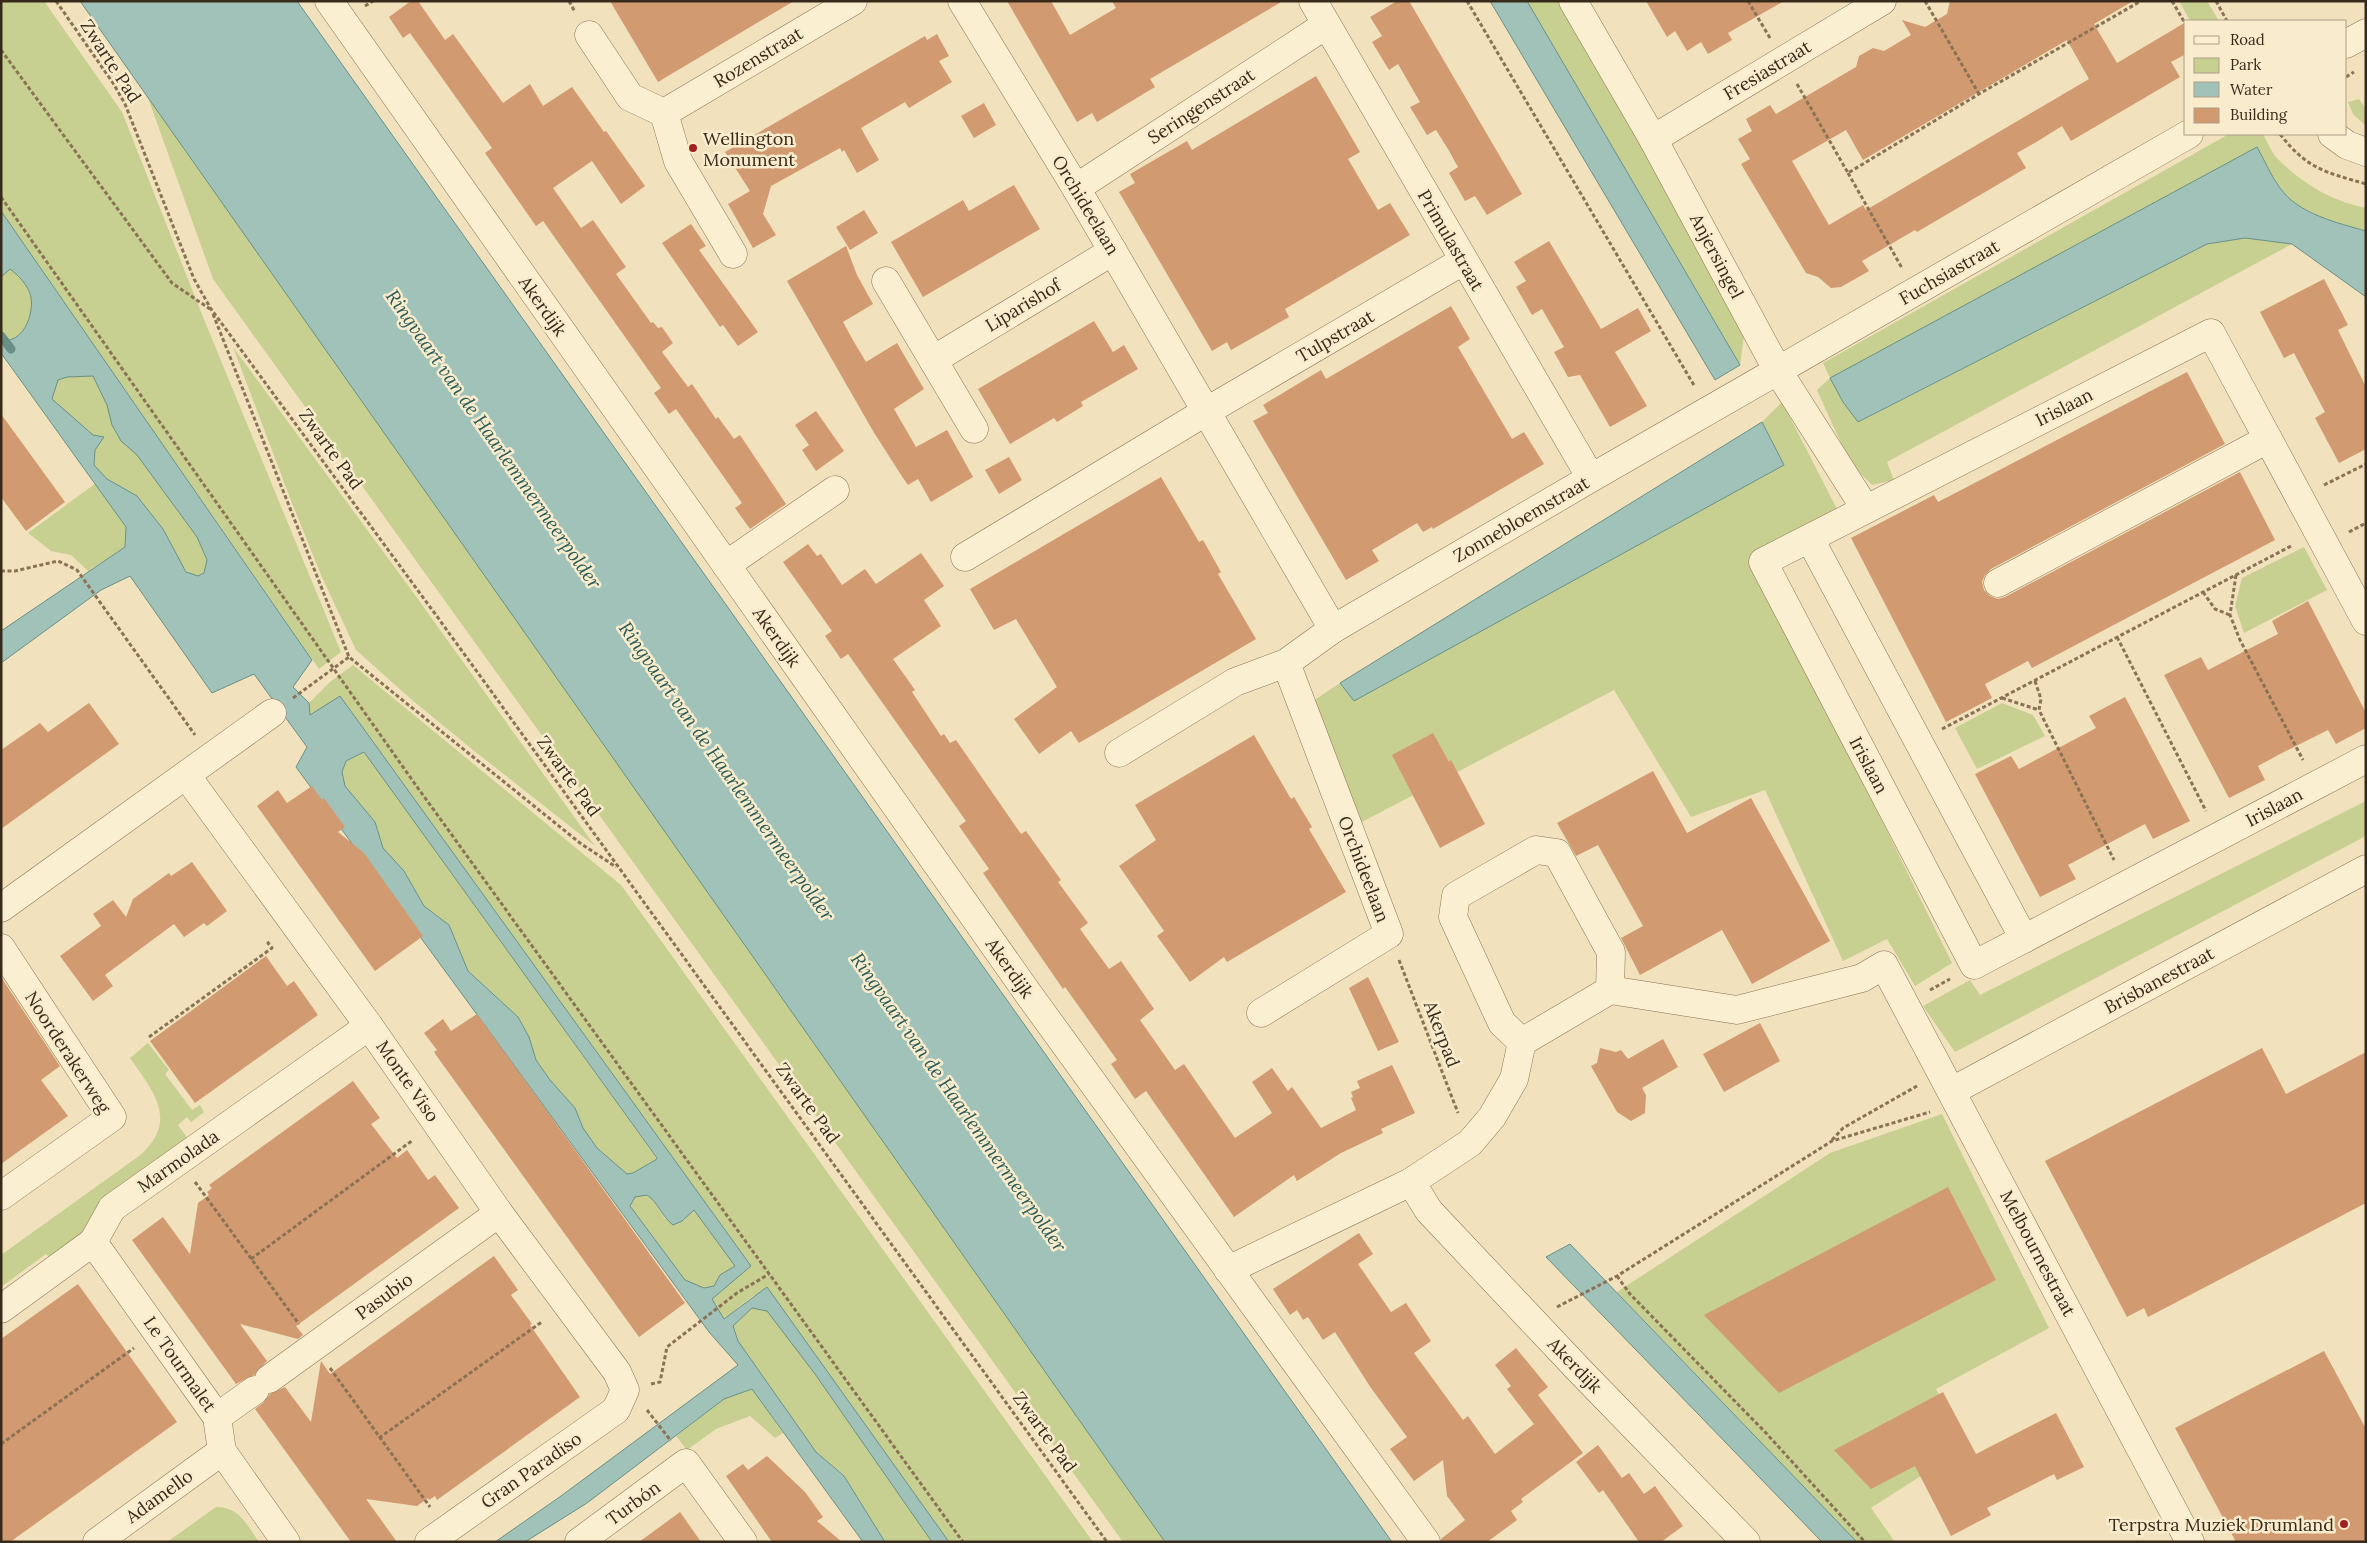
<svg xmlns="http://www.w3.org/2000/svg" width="2367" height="1543" viewBox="0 0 2367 1543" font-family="Lora,serif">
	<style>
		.green { fill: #c7d090 }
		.water { fill: #a1c2b9; stroke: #689087; fill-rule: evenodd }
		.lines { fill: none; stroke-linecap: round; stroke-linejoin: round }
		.stream { stroke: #689087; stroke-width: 9 }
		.building { fill: #d29a70; fill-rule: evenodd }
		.minor-casing { stroke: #8a7255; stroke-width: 29 }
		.path { stroke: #8a7255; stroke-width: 3; stroke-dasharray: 4 2.5; stroke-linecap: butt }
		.minor { stroke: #fbefd1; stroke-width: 28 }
		.poi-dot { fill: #9e2120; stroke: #f8eccd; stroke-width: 2 }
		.labels { text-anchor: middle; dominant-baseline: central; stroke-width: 5; stroke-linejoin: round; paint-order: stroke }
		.street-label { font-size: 18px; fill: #382a1b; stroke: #f8eccd }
		.poi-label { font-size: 18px; fill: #382a1b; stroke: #f8eccd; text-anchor: start }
		.water-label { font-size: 19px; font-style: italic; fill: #295a57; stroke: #f8eccd }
	</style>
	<rect width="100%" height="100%" fill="#f1e2bd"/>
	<g class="green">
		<polygon points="1,1 44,1 122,112 203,317 341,652 319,669 1,211"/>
		<polygon points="1527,1 1564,1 1744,336 1740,365"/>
		<polygon points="2179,1 2207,1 2219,21 2190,21"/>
		<polygon points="147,95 1165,1542 1123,1542 213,279"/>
		<polygon points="2359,99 2366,109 2366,126 2353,114 2348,102"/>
		<path d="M2229 134H2263C2267 141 2271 151 2276 157 2301 183 2331 201 2366 208V231C2338 223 2299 214 2280 188 2271 176 2265 161 2257 148L1831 378 1843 402 1859 422 2207 244 2245 238 2292 244 1887 462 1894 480 1872 485 1850 463 1817 390 1830 378 1823 363Z"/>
		<polygon points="18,261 232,576 205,594 116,484 107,479 94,465 77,422 52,399 21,334 13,339 1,340 1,277"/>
		<polygon points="233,347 415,595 595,846 473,750 412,700 356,650 321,575 290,498"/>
		<polygon points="1782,402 1837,509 1752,557 1952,963 1915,986 1887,939 1843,961 1765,790 1691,817 1614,690 1360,823 1313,701 1340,683 1354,700 1784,465 1762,422"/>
		<polygon points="96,483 126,527 125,547 88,571 71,555 51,551 28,533"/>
		<polygon points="2304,547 2327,590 2244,633 2235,606 2242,578"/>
		<polygon points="353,665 621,885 1093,1542 885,1542 844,1476 816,1452 738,1341 733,1326 752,1308 766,1310 754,1295 724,1319 712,1299 751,1266 340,696 310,716 309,703 330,682"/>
		<polygon points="2002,703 2033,715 2045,736 1977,769 1955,728"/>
		<polygon points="364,752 657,1159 633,1173 627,1174 597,1148 583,1128 575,1108 550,1080 536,1060 529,1037 518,1017 468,971 449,925 424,906 404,871 383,848 375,822 345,786 342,772 346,761"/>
		<polygon points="2366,801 2366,836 1955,1052 1923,1006 1970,980 1980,995"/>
		<path d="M148 1043 169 1070 165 1074 192 1110 200 1105 204 1112 191 1122 187 1117 178 1125 188 1139 52 1260 46 1254 1 1287V1255L139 1156C180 1121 153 1091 130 1058Z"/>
		<polygon points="1942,1114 2049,1328 1936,1389 1969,1445 1871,1508 1895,1542 1857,1542 1617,1292 1830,1153"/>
		<polygon points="647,1195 652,1198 665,1219 682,1221 694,1209 735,1266 720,1275 714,1286 704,1288 685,1280 630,1206 635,1197"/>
		<polygon points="752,1389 783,1433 775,1438 750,1416 716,1429 687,1450 676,1436 724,1399"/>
		<path d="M216 1507C240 1507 246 1524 259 1542H167Z"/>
	</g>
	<g class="water">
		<polygon points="80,1 297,1 1392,1542 1165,1542"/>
		<polygon points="1490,1 1527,1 1740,365 1715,380"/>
		<path d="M2257 147C2265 161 2271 176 2280 188 2298 214 2338 223 2366 231V297L2292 244 2245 238 2207 244 1858 422 1843 402 1830 378Z"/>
		<path d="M1 211 312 660 293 687 309 703 310 715 340 696 751 1266 712 1299 724 1319 767 1287 949 1542H932L815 1374 767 1311 752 1308 733 1326 738 1341 816 1452 844 1476 885 1542H863L752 1389 724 1399 587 1503 525 1542H495L561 1496 738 1365 709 1332 296 767 307 747 254 674 212 693 130 576 101 590 1 663V631L125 547 126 527 1 353V340C23 344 34 315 31 297 28 285 19 276 10 269L1 277ZM93 376 107 405 112 425 121 441 137 455 197 537 207 560 204 573 198 576 186 572 163 529 137 496 107 479 94 465 95 450 104 437 93 435 52 399 58 380 67 377ZM364 752 657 1158V1159L633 1173 627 1174 597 1148 583 1128 575 1108 550 1080 536 1060 529 1037 518 1017 468 971 449 925 424 906 404 871 383 848 375 822 345 786 342 772 346 761ZM647 1195C658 1202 662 1217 673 1225L682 1221 694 1210 735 1266 720 1275 714 1286 704 1288 685 1280 630 1206 635 1197Z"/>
		<polygon points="1762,422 1784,465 1354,701 1340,683"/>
		<polygon points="1570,1244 1857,1542 1822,1542 1546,1257"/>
	</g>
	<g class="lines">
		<polyline class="stream" points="1,336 11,349"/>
	</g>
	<g class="building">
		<polygon points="411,1 418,1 445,40 453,34 503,103 530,84 543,106 572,87 604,132 606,131 645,186 621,204 592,161 553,188 581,228 593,220 626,267 616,274 651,323 653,322 658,328 662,327 673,343 662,352 688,387 692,384 716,419 718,417 734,439 740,435 786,504 750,529 735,508 742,503 676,409 669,414 654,393 661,388 611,317 543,221 536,226 485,153 492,148 410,33 403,38 389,17"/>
		<polygon points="610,1 794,1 658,82"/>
		<polygon points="1007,1 1051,1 1070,35 1116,8 1112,1 1283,1 1150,79 1155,87 1097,122 1092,113 1077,122"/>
		<polygon points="1397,1 1409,1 1522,194 1487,215 1475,196 1465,201 1449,173 1458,167 1448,149 1436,130 1427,135 1410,107 1420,102 1398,64 1389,70 1372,42 1382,36 1370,17"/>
		<polygon points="1646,1 1784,1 1728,33 1732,40 1708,54 1701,42 1687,51 1675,31 1667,37"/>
		<path d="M1950 1H2133L2094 24 2117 63 2186 22V54L2171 62 2180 77 2071 141 2062 126 2038 141 2017 153 2026 168 1917 232 1915 230 1862 261 1869 271 1841 287 1831 288 1818 277 1806 273 1741 164 1750 159 1738 139 1752 131 1746 119 1770 105 1776 114 1856 67 1859 56 1873 48 1884 51 1911 35 1902 20 1925 27 1947 14ZM2067 40 2089 79 1866 210 1863 205 1829 225 1792 161 1846 130 1863 160Z"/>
		<polygon points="937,34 949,56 939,61 952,82 909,108 905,102 861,128 879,160 857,173 844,150 842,152 840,148 771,186 763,214 776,235 753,248 728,204 750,191 725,152 925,36 927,40"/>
		<polygon points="1316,76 1360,152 1348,159 1378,210 1390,203 1410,235 1285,309 1289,317 1231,350 1227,342 1212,351 1119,192 1135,183 1130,174 1187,141 1192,150"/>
		<polygon points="984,103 996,125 974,138 961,116"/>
		<polygon points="1014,185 1040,229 923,297 891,242 963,200 969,211"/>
		<polygon points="864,210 878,233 850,250 836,227"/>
		<polygon points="691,224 706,246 699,250 758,332 738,346 723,325 720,327 662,243"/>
		<polygon points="1549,241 1601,329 1638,308 1651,331 1615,352 1647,406 1610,427 1580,375 1568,377 1554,352 1564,347 1542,309 1532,315 1516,287 1526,281 1514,262"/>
		<polygon points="846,246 857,275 873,304 843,322 854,342 866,362 897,343 924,389 894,409 916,447 947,430 973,477 931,502 918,479 908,485 903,478 873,431 787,281"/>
		<polygon points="2324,279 2348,325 2338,330 2366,387 2366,449 2339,463 2315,418 2325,412 2307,378 2294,353 2284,358 2260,312"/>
		<polygon points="1451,306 1470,339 1458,347 1512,439 1524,432 1544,464 1433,529 1432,527 1423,532 1417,523 1372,550 1379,561 1346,580 1253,421 1268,413 1263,405 1321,370 1326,379"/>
		<polygon points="1094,321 1113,352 1124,345 1138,369 1081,402 1083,406 1057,422 1054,418 1010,444 978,389"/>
		<polygon points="2187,372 2225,444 1991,569 1985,575 1982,582 1984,590 1990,596 1998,599 2005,597 2240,472 2275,540 2032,668 2028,661 1985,684 1992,698 1946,722 1851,538 1934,495 1938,502"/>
		<polygon points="816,411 844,451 816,471 802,450 809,445 795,425"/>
		<polygon points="1,414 65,502 26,531 1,497"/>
		<polygon points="1009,457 1022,480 999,494 985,470"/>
		<polygon points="1161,477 1199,542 1203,540 1221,572 1218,574 1256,639 1079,743 1071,731 1039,754 1014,719 1057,687 1016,619 994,630 970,589"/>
		<polygon points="808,544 817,556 821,554 842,585 865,569 876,584 921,553 944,586 924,600 941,626 893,659 915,690 912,692 941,736 944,734 950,743 956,740 1021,834 1026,831 1061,880 1058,882 1088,923 1080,929 1109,969 1121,961 1154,1009 1140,1020 1175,1070 1184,1064 1235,1138 1272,1113 1252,1082 1272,1068 1288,1091 1292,1087 1321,1128 1356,1110 1351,1098 1353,1097 1351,1092 1360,1088 1357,1081 1392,1065 1415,1113 1381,1129 1383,1133 1341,1153 1297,1181 1294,1175 1234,1217 1146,1091 1135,1099 1111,1064 1117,1060 1065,987 1063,989 983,873 989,869 959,826 966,821 848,654 841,659 825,636 832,631 783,562"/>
		<polygon points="2308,601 2366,713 2366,728 2336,744 2328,730 2280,754 2258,766 2265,780 2229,798 2164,675 2201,657 2208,670 2278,634 2272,621"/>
		<polygon points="2125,697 2190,821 2153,839 2145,824 2068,865 2076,879 2040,897 1975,774 2011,756 2019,769 2096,728 2089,716"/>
		<polygon points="89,703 119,744 1,829 1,750 40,723 48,732"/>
		<polygon points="1433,733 1449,762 1451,760 1485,824 1440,848 1392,755"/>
		<polygon points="1254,735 1291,799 1294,797 1312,827 1309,829 1346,892 1227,962 1224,957 1190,982 1157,936 1164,931 1119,866 1156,840 1135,805"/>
		<polygon points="1653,771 1687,833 1751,798 1830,941 1752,984 1722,930 1640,975 1621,938 1643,926 1598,845 1576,856 1557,823"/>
		<polygon points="312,786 322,800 324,798 345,827 338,832 364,853 423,936 375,971 257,806 278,790 287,803"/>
		<polygon points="192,862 227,911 207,926 204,923 184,937 174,924 105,975 113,986 93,1001 60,956 101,926 93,914 113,900 126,917 133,899 169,873 171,876"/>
		<polygon points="266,956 287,986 294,981 318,1015 195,1103 150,1041"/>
		<polygon points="1,977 60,1066 41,1080 68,1116 1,1164"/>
		<polygon points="1368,977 1399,1042 1378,1051 1349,988"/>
		<polygon points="477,1014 685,1303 639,1337 441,1062 434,1052 437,1050 424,1033 443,1019 451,1031"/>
		<polygon points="1760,1023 1780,1061 1724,1092 1703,1054"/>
		<polygon points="1663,1039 1678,1067 1642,1088 1646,1095 1645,1113 1631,1121 1617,1112 1591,1066 1597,1063 1600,1048 1616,1052 1621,1050 1628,1059"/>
		<polygon points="2262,1048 2286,1094 2366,1052 2366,1203 2148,1317 2144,1308 2127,1317 2045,1161"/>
		<polygon points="353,1081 380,1118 371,1124 397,1158 407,1150 428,1180 435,1175 459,1208 296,1326 303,1335 298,1339 240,1324 267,1361 254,1375 236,1384 132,1240 163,1217 190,1254 198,1203 209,1195 207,1192 212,1188 209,1185"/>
		<polygon points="1948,1187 1996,1280 1779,1393 1704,1315"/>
		<polygon points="1359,1233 1373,1254 1358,1264 1391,1312 1406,1303 1431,1341 1414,1353 1463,1420 1468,1416 1495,1454 1534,1424 1507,1389 1511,1386 1495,1365 1516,1348 1548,1387 1538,1395 1583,1453 1521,1499 1523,1502 1511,1511 1517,1520 1487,1542 1441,1542 1441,1539 1465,1520 1447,1496 1443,1460 1414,1481 1390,1449 1407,1437 1371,1388 1335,1332 1323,1340 1308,1317 1303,1320 1297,1310 1290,1315 1273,1289"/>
		<polygon points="494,1256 518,1290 511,1295 532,1324 530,1325 580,1397 437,1500 435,1496 429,1500 428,1498 417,1506 366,1499 397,1542 351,1542 255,1409 264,1402 270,1394 285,1387 311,1422 321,1361 330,1374"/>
		<polygon points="78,1284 177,1422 10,1542 1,1542 1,1339"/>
		<polygon points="2324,1351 2366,1429 2366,1542 2236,1542 2175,1428"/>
		<polygon points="1943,1392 1976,1454 2056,1413 2084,1467 2057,1480 2054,1474 1987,1508 1991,1515 1951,1536 1915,1466 1871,1489 1834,1450"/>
		<polygon points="1598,1445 1622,1478 1629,1473 1644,1494 1655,1486 1683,1526 1661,1542 1639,1542 1603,1490 1599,1493 1576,1462"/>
		<polygon points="767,1456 805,1492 823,1517 817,1521 842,1542 772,1542 726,1476 743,1464 748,1470"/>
		<polygon points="680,1512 701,1542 639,1542"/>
	</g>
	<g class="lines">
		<g class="minor-casing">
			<g id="minor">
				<polyline points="329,1 1027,992 1426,1542"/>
				<polyline points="962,1 1076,188 1333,629 1286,663 1389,934 1261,1013"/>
				<polyline points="1313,1 1591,478"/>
				<polyline points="1573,1 1653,139 1778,371 1865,508"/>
				<polyline points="589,35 630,97 664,113 853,1"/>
				<polyline points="2346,44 2366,33"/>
				<polyline points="664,113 678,161 733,254"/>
				<polyline points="2332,134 2347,145 2366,152"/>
				<polyline points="1653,139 1882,1"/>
				<polyline points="1076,188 1326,25"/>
				<polyline points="886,281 974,429"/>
				<polyline points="933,360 1113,251"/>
				<polyline points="1810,539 2024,939"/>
				<polyline points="965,557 1207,411 1463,261"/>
				<polyline points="726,565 835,490"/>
				<polyline points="1998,583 2268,439"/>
				<polyline points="2366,621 2211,333 1763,562 1974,965 2366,759"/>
				<polyline points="1333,629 1591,478 2189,134"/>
				<polyline points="1119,753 1235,682 1286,663"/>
				<polyline points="186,775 369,1026 499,1213 617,1372 625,1390 616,1410 429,1542"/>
				<polyline points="1,908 272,713"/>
				<polyline points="1,948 112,1117 1,1196"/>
				<polyline points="1522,1042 1502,1023 1453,917 1456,896 1536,850 1557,853 1611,952 1610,990"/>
				<polyline points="1952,1091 2366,869"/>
				<polyline points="1411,1182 1429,1211 1580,1371 1746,1542"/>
				<polyline points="93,1242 217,1417 222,1451 286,1542"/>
				<polyline points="1228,1270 1411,1182 1470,1143 1492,1117 1514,1079 1522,1042 1610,990 1737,1010 1862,978 1884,965 2190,1542"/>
				<polyline points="1,1309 93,1242 112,1208 369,1026"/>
				<polyline points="269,1379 499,1213"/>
				<polyline points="217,1417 255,1390"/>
				<polyline points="97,1542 222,1451"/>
				<polyline points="579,1542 686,1463 743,1542"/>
			</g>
		</g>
		<g class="path">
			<polyline points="56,1 113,83 125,104 194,279 211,309 436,615 1107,1542"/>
			<polyline points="569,1 575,12"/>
			<polyline points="1467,1 1695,387"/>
			<polyline points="1748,1 1770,38"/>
			<polyline points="1925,1 1979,94"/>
			<polyline points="2172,1 2186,25"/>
			<polyline points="2216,1 2227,21"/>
			<polyline points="365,6 373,1"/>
			<polyline points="1,50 172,283 210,309"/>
			<polyline points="2346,77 2354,72"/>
			<polyline points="1797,84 1848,173 1979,94 2141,1"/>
			<path d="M2280 134C2307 169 2325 172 2366 184"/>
			<polyline points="1848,173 1902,268"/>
			<polyline points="1,197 415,784 963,1542"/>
			<polyline points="213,314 349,657 580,843 616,867"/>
			<polyline points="2324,485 2366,464"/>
			<polyline points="2349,532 2366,523"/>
			<polyline points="1,571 15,571 58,561 77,570 195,735"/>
			<polyline points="2236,575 2230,615 2240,640 2303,760"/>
			<polyline points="2203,592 2215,609 2230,615"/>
			<polyline points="2117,637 2206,811"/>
			<polyline points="2035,681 2041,699 2039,710 2114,860"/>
			<polyline points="293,698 349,657"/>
			<polyline points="2002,698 2039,710"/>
			<polyline points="1942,729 2293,545"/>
			<polyline points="1399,960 1458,1113"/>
			<polyline points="1930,990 1950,979"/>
			<polyline points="149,1037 272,948 268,943 271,941"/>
			<polyline points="1832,1140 1843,1128 1917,1086"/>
			<polyline points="195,1182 299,1324"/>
			<polyline points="251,1259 413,1140"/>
			<polyline points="1617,1276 1630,1294 1766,1433 1865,1542"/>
			<polyline points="1557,1307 1617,1276 1832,1141 1930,1112"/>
			<polyline points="330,1368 430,1507"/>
			<polyline points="651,1384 660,1382 667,1347 737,1293 769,1274"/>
			<polyline points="647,1410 671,1441"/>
			<polyline points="379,1438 543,1321"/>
			<polyline points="1,1444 134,1348"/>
		</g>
		<use href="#minor" class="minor"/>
	</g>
	<g class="poi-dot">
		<circle cx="693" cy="148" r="5"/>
		<circle cx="2344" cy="1524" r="5"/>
	</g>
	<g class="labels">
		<g class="street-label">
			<text transform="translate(758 57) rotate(-31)">Rozenstraat</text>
			<text transform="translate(111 61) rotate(57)">Zwarte Pad</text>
			<text transform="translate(1767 70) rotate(-31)">Fresiastraat</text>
			<text transform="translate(1201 106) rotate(-33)">Seringenstraat</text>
			<text transform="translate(1086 205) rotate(59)">Orchideelaan</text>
			<text transform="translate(1451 240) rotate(60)">Primulastraat</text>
			<text transform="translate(1717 256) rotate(62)">Anjersingel</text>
			<text transform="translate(1949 272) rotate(-30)">Fuchsiastraat</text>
			<text transform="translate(1023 305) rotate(-31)">Liparishof</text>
			<text transform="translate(543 306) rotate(55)">Akerdijk</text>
			<text transform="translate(1335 336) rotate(-30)">Tulpstraat</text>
			<text transform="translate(2064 407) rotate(-27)">Irislaan</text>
			<text transform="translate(331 449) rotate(54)">Zwarte Pad</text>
			<text transform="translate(1521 519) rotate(-30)">Zonnebloemstraat</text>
			<text transform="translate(777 637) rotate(55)">Akerdijk</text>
			<text transform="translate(1869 765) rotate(62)">Irislaan</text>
			<text transform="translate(569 776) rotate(54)">Zwarte Pad</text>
			<text transform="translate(2274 807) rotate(-28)">Irislaan</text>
			<text transform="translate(1364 869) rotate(69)">Orchideelaan</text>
			<text transform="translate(1010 968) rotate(55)">Akerdijk</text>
			<text transform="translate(2159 980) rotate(-28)">Brisbanestraat</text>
			<text transform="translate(1442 1034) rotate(69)">Akerpad</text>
			<text transform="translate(68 1052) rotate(57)">Noorderakerweg</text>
			<text transform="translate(408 1081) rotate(55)">Monte Viso</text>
			<text transform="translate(808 1103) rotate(54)">Zwarte Pad</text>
			<text transform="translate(178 1161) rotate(-35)">Marmolada</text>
			<text transform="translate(2038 1253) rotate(62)">Melbournestraat</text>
			<text transform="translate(384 1296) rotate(-36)">Pasubio</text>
			<text transform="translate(180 1364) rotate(55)">Le Tourmalet</text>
			<text transform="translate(1575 1365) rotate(46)">Akerdijk</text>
			<text transform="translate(1045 1432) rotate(54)">Zwarte Pad</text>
			<text transform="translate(531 1470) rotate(-35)">Gran Paradiso</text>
			<text transform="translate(159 1496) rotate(-36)">Adamello</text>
			<text transform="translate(633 1503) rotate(-36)">Turbón</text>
		</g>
		<g class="poi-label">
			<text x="703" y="138">Wellington<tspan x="703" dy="21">Monument</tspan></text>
			<text x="2334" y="1524" text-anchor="end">Terpstra Muziek Drumland</text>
		</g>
		<g class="water-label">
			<text transform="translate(494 439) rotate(55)">Ringvaart van de Haarlemmermeerpolder</text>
			<text transform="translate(727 771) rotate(55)">Ringvaart van de Haarlemmermeerpolder</text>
			<text transform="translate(959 1102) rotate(55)">Ringvaart van de Haarlemmermeerpolder</text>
		</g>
	</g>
	<rect width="2367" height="1543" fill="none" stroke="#382a1b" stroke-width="5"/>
	<rect x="2184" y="20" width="162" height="115" fill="#f8eccd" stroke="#ab9e86"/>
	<rect x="2194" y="36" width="25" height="8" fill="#fbefd1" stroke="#ab9e86"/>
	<text x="2230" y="45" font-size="15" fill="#382a1b">Road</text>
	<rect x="2194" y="58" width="25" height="15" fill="#c7d090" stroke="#ab9e86"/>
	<text x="2230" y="70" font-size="15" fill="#382a1b">Park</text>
	<rect x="2194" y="82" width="25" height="15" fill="#a1c2b9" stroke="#ab9e86"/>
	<text x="2230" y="95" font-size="15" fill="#382a1b">Water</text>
	<rect x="2194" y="108" width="25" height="15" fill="#d29a70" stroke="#ab9e86"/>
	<text x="2230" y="120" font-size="15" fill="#382a1b">Building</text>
</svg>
